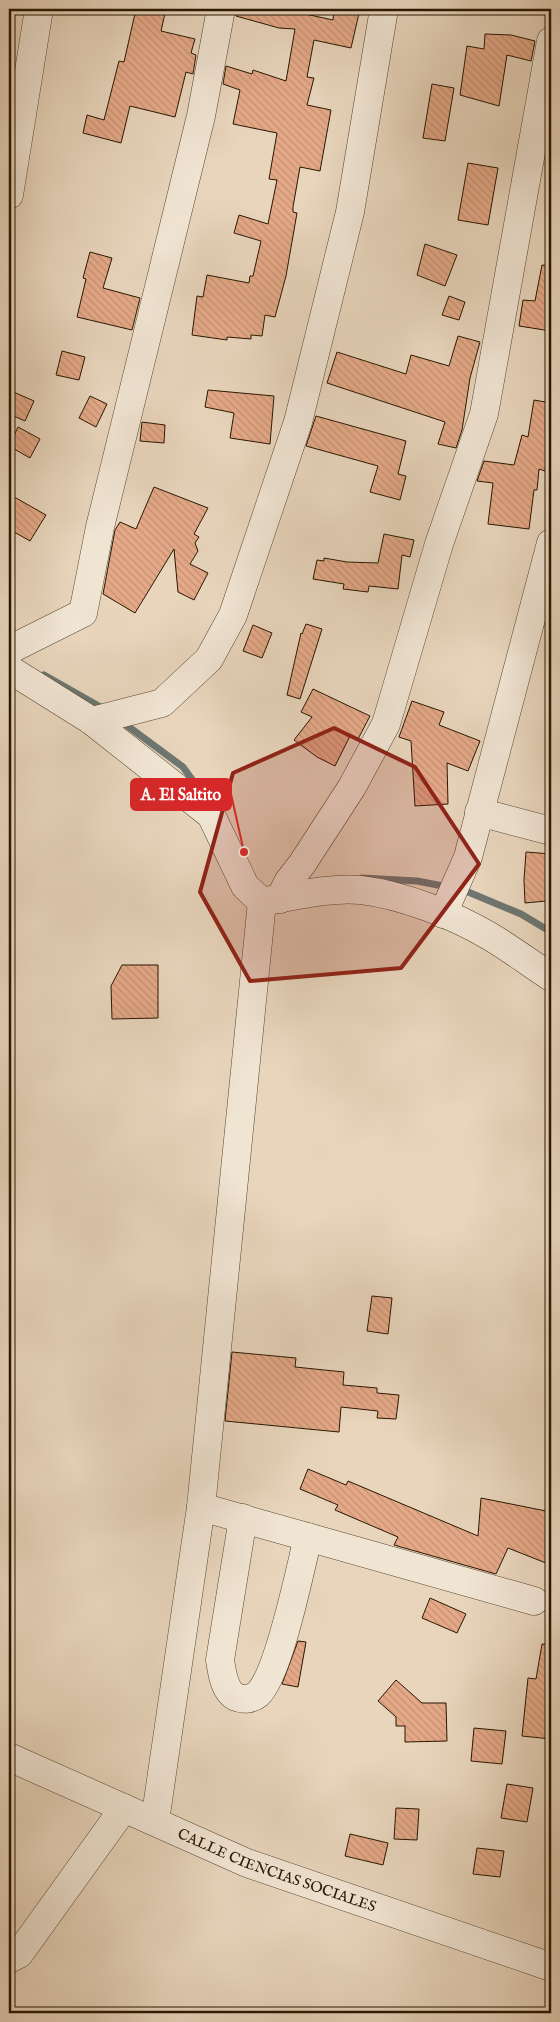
<svg xmlns="http://www.w3.org/2000/svg" width="560" height="2022" viewBox="0 0 560 2022" font-family="'IM FELL English',serif">
	<style>
		.lines { fill: none; stroke-linecap: round; stroke-linejoin: round }
		.stream { stroke: #6d7670; stroke-width: 7 }
		.building { fill: url(#building-back-hatch); stroke: #271700 }
		.minor-casing { stroke: #57462f; stroke-width: 29 }
		.minor { stroke: #f0e4d3; stroke-width: 28 }
		.marked { fill: #8f2418; fill-opacity: 0.2; stroke: #8f2418; stroke-width: 4; stroke-linejoin: round }
		.labels { text-anchor: middle; dominant-baseline: central; stroke-width: 5; stroke-linejoin: round; paint-order: stroke }
		.street-label { font-size: 15px; fill: #271700; stroke: #f0e4d3 }
		.leader { fill: none; stroke: #d62828; stroke-width: 2 }
		.callout-dot { fill: #d62828; stroke: #f0e4d3; stroke-width: 2 }
		.callout { fill: #d62828; stroke: #d62828; stroke-width: 2 }
		.callout-label { font-size: 16px; text-anchor: middle; font-weight: bold; fill: #fff }
	</style>
	<defs>
		<pattern id="building-back-hatch" width="6" height="6" patternUnits="userSpaceOnUse" patternTransform="scale(1.25)"><rect width="6" height="6" fill="#e5a988"/><path d="M-1 5l2 2M0 0l6 6M5-1l2 2" fill="none" stroke="#c49174"/></pattern>
	</defs>
	<rect width="100%" height="100%" fill="#e8d5bc"/>
	<filter id="stains"><feTurbulence type="fractalNoise" baseFrequency=".004" numOctaves="4"/><feColorMatrix values="0 0 0 0 .2 0 0 0 0 .09 0 0 0 0 .02 0 0 0 .5 -.17"/></filter>
	<radialGradient id="worn" r=".72"><stop offset=".6" stop-color="#630" stop-opacity="0"/><stop offset="1" stop-color="#630" stop-opacity=".3"/></radialGradient>
	<g class="lines">
		<g class="stream">
			<polyline points="44,675 104,709"/>
			<polyline points="121,721 183,767 202,793"/>
			<polyline points="362,878 417,881 448,887"/>
			<polyline points="461,889 521,914 551,932"/>
		</g>
	</g>
	<g class="building">
		<polygon points="136,9 166,9 161,31 195,39 191,53 196,55 193,74 186,72 175,117 130,106 121,143 83,133 87,115 104,120 119,61 124,62"/>
		<polygon points="236,9 297,9 296,12 333,20 334,9 360,9 351,48 314,40 307,77 314,78 307,105 331,110 320,171 300,167 293,207 293,212 297,213 286,276 275,317 265,315 262,336 251,335 251,339 227,337 227,340 192,335 197,296 203,297 207,275 249,283 250,276 253,276 261,241 234,233 239,215 268,224 277,180 269,179 277,133 233,124 240,90 223,84 226,66 252,74 253,70 286,81 295,29 279,28 236,16"/>
		<polygon points="485,34 511,35 535,41 531,61 507,55 499,106 460,95 467,46 484,49"/>
		<polygon points="432,84 454,88 445,141 423,138"/>
		<polygon points="468,163 498,168 488,225 458,220"/>
		<polygon points="425,244 457,255 445,286 417,275"/>
		<polygon points="90,252 112,258 103,288 140,298 132,330 77,317 86,279 83,278"/>
		<polygon points="542,265 551,266 551,331 519,326 523,300 535,301"/>
		<polygon points="449,296 465,302 459,320 442,315"/>
		<polygon points="458,336 480,342 470,378 462,430 456,448 438,444 445,422 327,383 337,352 406,374 411,355 449,366"/>
		<polygon points="62,351 85,357 79,380 56,375"/>
		<polygon points="9,390 34,401 25,421 9,414"/>
		<polygon points="208,390 274,396 270,444 230,438 234,413 205,407"/>
		<polygon points="90,396 107,404 96,427 79,418"/>
		<polygon points="534,400 551,403 549,442 551,443 551,448 545,471 539,469 537,490 534,490 529,529 488,524 493,483 477,481 484,461 514,465 522,435 528,437"/>
		<polygon points="316,416 406,441 398,474 406,476 400,500 370,492 378,466 306,446"/>
		<polygon points="142,422 165,425 164,443 140,441"/>
		<polygon points="18,427 40,439 30,458 9,446"/>
		<polygon points="154,487 208,508 194,534 199,537 195,543 198,551 190,564 208,573 194,600 178,592 174,549 135,613 103,594 115,530 120,522 136,529"/>
		<polygon points="9,494 46,515 30,541 9,529"/>
		<polygon points="384,534 414,540 410,557 402,555 398,589 369,586 368,592 343,589 344,584 313,579 317,560 324,561 324,558 347,562 378,563"/>
		<polygon points="306,624 322,629 300,699 287,695 301,633 302,634"/>
		<polygon points="253,625 272,633 262,658 243,651"/>
		<polygon points="313,689 370,716 358,739 350,736 335,766 317,757 294,740 312,717 301,712"/>
		<polygon points="412,701 444,712 439,725 480,741 468,771 447,763 448,804 415,806 411,741 399,737"/>
		<polygon points="526,852 551,854 551,882 546,901 525,903 524,880"/>
		<polygon points="122,965 158,965 158,1018 112,1019 111,986"/>
		<polygon points="372,1296 392,1298 388,1334 367,1331"/>
		<polygon points="232,1352 296,1358 295,1367 344,1372 343,1385 377,1388 377,1393 399,1395 396,1419 377,1418 378,1411 341,1407 339,1432 225,1421"/>
		<polygon points="308,1469 346,1485 348,1481 478,1536 481,1498 551,1512 551,1565 508,1548 496,1574 394,1545 398,1537 335,1510 338,1505 300,1489"/>
		<polygon points="430,1598 466,1614 457,1633 422,1618"/>
		<polygon points="298,1641 306,1642 298,1687 282,1684"/>
		<polygon points="542,1644 551,1645 551,1739 522,1736 528,1678 536,1679"/>
		<polygon points="396,1680 422,1703 446,1703 447,1741 405,1742 405,1726 396,1726 396,1717 378,1701"/>
		<polygon points="474,1728 506,1731 502,1764 471,1761"/>
		<polygon points="507,1784 533,1788 527,1822 501,1818"/>
		<polygon points="396,1808 419,1809 417,1840 394,1839"/>
		<polygon points="350,1834 388,1843 383,1865 345,1856"/>
		<polygon points="477,1848 504,1851 500,1877 473,1874"/>
	</g>
	<g class="lines">
		<g class="minor-casing">
			<g id="minor">
				<polyline points="9,195 39,9"/>
				<polyline points="9,650 83,613 100,527 201,116 221,9"/>
				<polyline points="9,669 92,721 211,815 245,886 262,902"/>
				<polyline points="92,721 162,703 209,659 233,615 298,422 350,212 384,9"/>
				<polyline points="479,812 551,831"/>
				<polyline points="280,899 288,882 302,864 352,787 386,724 439,544 484,414 551,41"/>
				<path d="M266 901C295 896 332 887 361 890 403 895 454 915 491 937 511 949 531 964 551 977"/>
				<polyline points="443,914 468,857 551,543"/>
				<polyline points="201,1507 534,1601"/>
				<path d="M243 1518 220 1660C222 1672 224 1691 236 1697 243 1700 252 1699 258 1694 279 1674 300 1570 308 1537"/>
				<path id="s1" d="M9 1757 247 1863 551 1967"/>
				<polyline points="155,1821 201,1507 262,902"/>
				<polyline points="9,1959 19,1954 124,1808"/>
			</g>
		</g>
		<use href="#minor" class="minor"/>
	</g>
	<path class="marked" d="M334 728 415 767 479 864 401 968 250 981 200 892 233 773Z"/>
	<g class="labels">
		<g class="street-label">
			<text stroke="none"><textPath href="#s1" startOffset="291">CALLE CIENCIAS SOCIALES</textPath></text>
		</g>
	</g>
	<path class="leader" d="M244 852L231 794"/>
	<circle class="callout-dot" cx="244" cy="852" r="5"/>
	<rect class="callout" x="131" y="779" width="100" height="31" rx="5"/>
	<g class="callout-label">
		<text x="181" y="800">A. El Saltito</text>
	</g>
	<rect width="560" height="2022" fill="none" stroke="#e8d5bc" stroke-width="30"/>
	<rect x="10" y="10" width="540" height="2002" fill="none" stroke="#271700" stroke-width="2.5"/>
	<rect x="15" y="15" width="530" height="1992" fill="none" stroke="#271700"/>
	<rect width="100%" height="100%" filter="url(#stains)"/>
	<rect width="100%" height="100%" fill="url(#worn)"/>
</svg>
